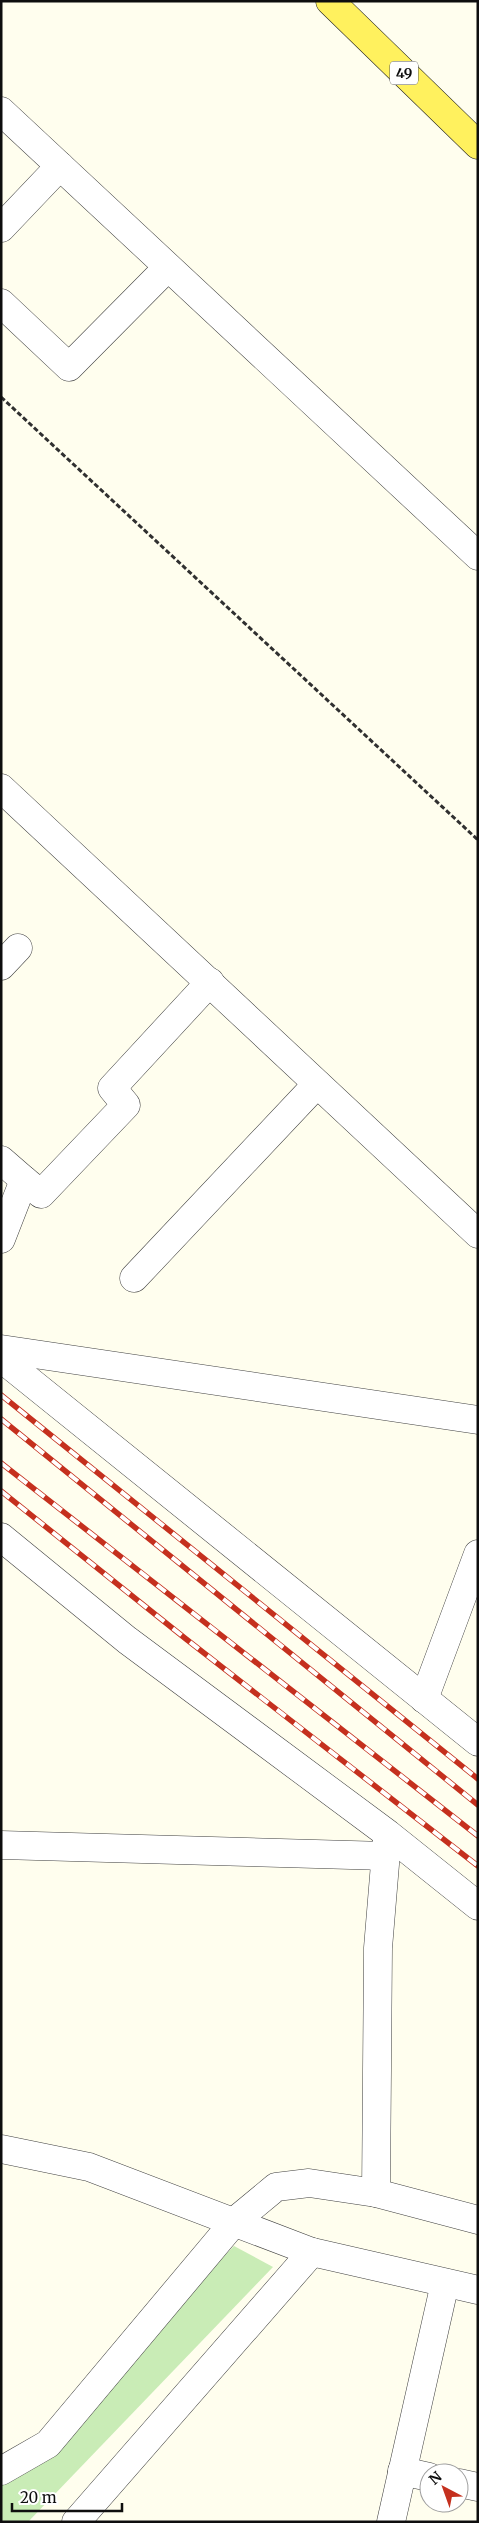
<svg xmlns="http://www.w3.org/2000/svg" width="479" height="2523" viewBox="0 0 479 2523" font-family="Merriweather,serif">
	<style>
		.green { fill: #c9ecb6 }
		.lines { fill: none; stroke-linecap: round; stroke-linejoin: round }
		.minor-casing { stroke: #414141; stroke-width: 29 }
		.major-casing { stroke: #1f1f1f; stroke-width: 29 }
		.path { stroke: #303030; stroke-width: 3; stroke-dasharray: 5 2.5; stroke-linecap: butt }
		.minor { stroke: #fff; stroke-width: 28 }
		.major { stroke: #fff15e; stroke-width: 28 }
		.rail-casing { stroke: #c5301e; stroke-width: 5.5 }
		.rail { stroke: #fff; stroke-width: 4; stroke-dasharray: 11; stroke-linecap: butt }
		.labels { text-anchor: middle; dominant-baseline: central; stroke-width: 5; stroke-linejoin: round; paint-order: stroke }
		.shield { fill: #fff; stroke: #565656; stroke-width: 1 }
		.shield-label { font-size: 14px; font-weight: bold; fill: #0e0e0e }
	</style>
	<rect width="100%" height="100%" fill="#fffeee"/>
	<polygon class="green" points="234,2246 273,2267 28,2522 1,2522 1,2479"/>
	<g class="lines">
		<g class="minor-casing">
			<g id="minor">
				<polyline points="1,111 478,556"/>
				<polyline points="1,228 60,166"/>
				<polyline points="1,303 69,367 167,268"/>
				<polyline points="1,788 478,1234"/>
				<polyline points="1,966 18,948"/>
				<polyline points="1,1160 24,1180"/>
				<polyline points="1,1239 24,1180 41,1194 126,1105 112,1088 210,982"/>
				<polyline points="134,1278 317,1084"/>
				<polyline points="1,1349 478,1420"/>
				<polyline points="1,1358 478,1742"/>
				<polyline points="1,1537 127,1640 388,1834 478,1906"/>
				<polyline points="424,1699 478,1554"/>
				<polyline points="1,1845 386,1856"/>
				<polyline points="1,2149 89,2167 312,2252 478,2290"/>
				<polyline points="376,2193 378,1948 387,1840"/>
				<polyline points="1,2471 48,2444 235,2221 276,2187 309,2183 376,2193 478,2220"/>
				<polyline points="402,2471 429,2477"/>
				<polyline points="459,2483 478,2487"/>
				<polyline points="76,2522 312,2252"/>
				<polyline points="391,2522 445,2283"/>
			</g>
		</g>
		<g class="major-casing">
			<polyline id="major" points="330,1 478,145"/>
		</g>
		<polyline class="path" points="1,397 478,840"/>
		<use href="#minor" class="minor"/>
		<use href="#major" class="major"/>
		<g class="rail-casing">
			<g id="rail">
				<polyline points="1,1395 478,1779"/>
				<polyline points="1,1419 478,1805"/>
				<polyline points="1,1463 478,1836"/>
				<polyline points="1,1491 186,1639 478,1866"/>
			</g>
		</g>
		<use href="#rail" class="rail"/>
	</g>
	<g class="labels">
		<rect class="shield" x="390" y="61.5" width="28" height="23" rx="4"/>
		<g class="shield-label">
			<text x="404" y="73">49</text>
		</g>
	</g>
	<rect width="479" height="2523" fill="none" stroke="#0e0e0e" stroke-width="5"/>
	<g transform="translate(444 2488) rotate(319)"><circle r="24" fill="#ffffff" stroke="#9f9f9f"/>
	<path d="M0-4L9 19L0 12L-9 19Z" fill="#c5301e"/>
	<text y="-8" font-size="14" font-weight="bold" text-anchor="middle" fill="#0e0e0e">N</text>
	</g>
	<path d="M12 2503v8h110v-8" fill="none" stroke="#0e0e0e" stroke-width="2.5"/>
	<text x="20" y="2503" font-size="15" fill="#0e0e0e" stroke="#ffffff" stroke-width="4" paint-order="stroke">20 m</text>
</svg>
